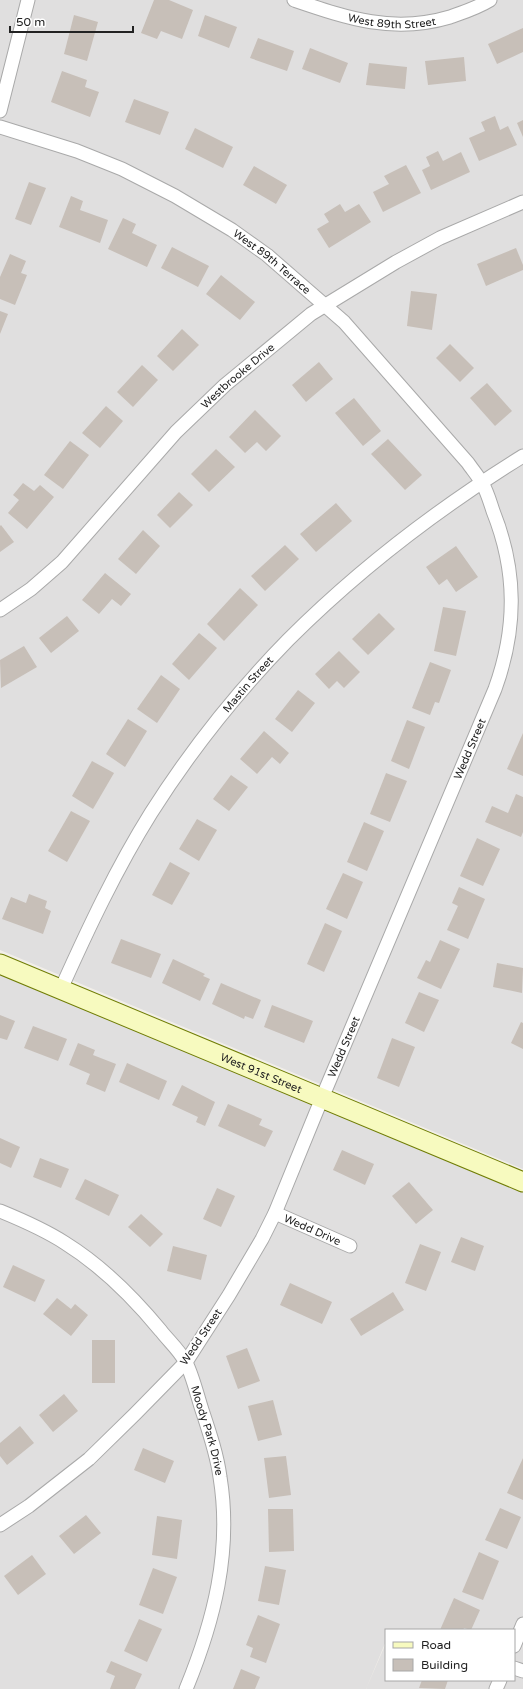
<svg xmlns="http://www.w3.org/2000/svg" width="523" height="1689" viewBox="0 0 523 1689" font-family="'Varela Round',sans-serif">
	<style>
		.residential { fill: #e0dfdf }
		.building { fill: #c7bfb8 }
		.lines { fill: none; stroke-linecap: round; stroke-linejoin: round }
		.street-casing { stroke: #a9a9a9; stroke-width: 15 }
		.secondary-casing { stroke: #707d05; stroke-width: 21 }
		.street { stroke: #fff; stroke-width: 13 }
		.secondary { stroke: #f7fabf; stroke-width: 19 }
		.labels { text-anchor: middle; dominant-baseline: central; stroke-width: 3.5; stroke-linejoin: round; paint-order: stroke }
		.street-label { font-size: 11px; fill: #222; stroke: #fff }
	</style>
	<rect width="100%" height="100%" fill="#f2efe9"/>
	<g class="residential">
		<polygon points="0,0 523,0 523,1169 0,950"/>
		<polygon points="0,972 523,1189 523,1689 366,1689 386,1643 386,1680 514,1680 514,1630 391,1630 396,1618 391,1630 386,1630 386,1641 366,1689 0,1689"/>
	</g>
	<g class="building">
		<polygon points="154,0 169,0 193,10 182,39 161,31 157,39 141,33"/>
		<polygon points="74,15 98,22 87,61 64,54"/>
		<polygon points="205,15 237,27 229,48 198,36"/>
		<polygon points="523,28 523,52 497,64 488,44"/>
		<polygon points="258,38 294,51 287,71 250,58"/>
		<polygon points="310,48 348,63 340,83 302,69"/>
		<polygon points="464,57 466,81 428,85 425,61"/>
		<polygon points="369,63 407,67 405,89 366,85"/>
		<polygon points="62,71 87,80 85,87 99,92 90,117 51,102"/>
		<polygon points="134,99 169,112 160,135 125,122"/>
		<polygon points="495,116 500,130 508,126 517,145 479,161 469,138 485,131 481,122"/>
		<polygon points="523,120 523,137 517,123"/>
		<polygon points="195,128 233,147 223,168 185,149"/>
		<polygon points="438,151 443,161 461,152 470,172 431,190 422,170 430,166 426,157"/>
		<polygon points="406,165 421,193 383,212 373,192 389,184 384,176"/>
		<polygon points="254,166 287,185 276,204 243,185"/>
		<polygon points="29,182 46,188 31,225 15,219"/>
		<polygon points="71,196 83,201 80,210 108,220 100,243 59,227"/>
		<polygon points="340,204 345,212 359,204 371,222 329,248 317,229 329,222 324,214"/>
		<polygon points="123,218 136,224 132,233 157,245 147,267 108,249"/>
		<polygon points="172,247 209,266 198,287 161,268"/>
		<polygon points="516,248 523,265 523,270 486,286 477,264"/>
		<polygon points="10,254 26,261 21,273 27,275 15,305 0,299 0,277"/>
		<polygon points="221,275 255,302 240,320 206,294"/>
		<polygon points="411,291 437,294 432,330 407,326"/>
		<polygon points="0,311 8,314 0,334"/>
		<polygon points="182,329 199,345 173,371 157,356"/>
		<polygon points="450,344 474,368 460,382 436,358"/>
		<polygon points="319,362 333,379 306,402 292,385"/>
		<polygon points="142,365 158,380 133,407 117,392"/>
		<polygon points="487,383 512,411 495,426 470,398"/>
		<polygon points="354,398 381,431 363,446 335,413"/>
		<polygon points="106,406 123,421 100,448 82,433"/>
		<polygon points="255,410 281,436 266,451 257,442 245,453 229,437"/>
		<polygon points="388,439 422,475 405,490 371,454"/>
		<polygon points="70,441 89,455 63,489 44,475"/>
		<polygon points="216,449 235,467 209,492 191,474"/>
		<polygon points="23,483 34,491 40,485 54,497 27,529 8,513 19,500 13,495"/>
		<polygon points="179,492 193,505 170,528 157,515"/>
		<polygon points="336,503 352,521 316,552 300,534"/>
		<polygon points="1,525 14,542 0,552 0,526"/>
		<polygon points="143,530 160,546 136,574 118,559"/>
		<polygon points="285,545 299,559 265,591 251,576"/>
		<polygon points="456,546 478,577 456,592 447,579 439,585 426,567"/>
		<polygon points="105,573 131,594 121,606 112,599 99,614 82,600"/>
		<polygon points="240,588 258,605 224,641 207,624"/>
		<polygon points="443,607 466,611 456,656 434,651"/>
		<polygon points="379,613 395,629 368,655 352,639"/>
		<polygon points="67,616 79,631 51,653 39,638"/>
		<polygon points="199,633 217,648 189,680 172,664"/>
		<polygon points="24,646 37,667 1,688 0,660"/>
		<polygon points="339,651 360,672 344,688 337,681 329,689 315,674"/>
		<polygon points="430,662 451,670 439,703 435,702 430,715 412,708"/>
		<polygon points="161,675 180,689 157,723 137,709"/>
		<polygon points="298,690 315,703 292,732 275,719"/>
		<polygon points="128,719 147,731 125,767 106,754"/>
		<polygon points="407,720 425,727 409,769 391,761"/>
		<polygon points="264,731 289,753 280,764 272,757 257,774 240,759"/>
		<polygon points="523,733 523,776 507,769"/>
		<polygon points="92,761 114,773 93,809 72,796"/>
		<polygon points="386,773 407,781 390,822 370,814"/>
		<polygon points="231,775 248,787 229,811 213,799"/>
		<polygon points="516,794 523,797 523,832 521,837 485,822 492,806 508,813"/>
		<polygon points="71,811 90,821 67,862 48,851"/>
		<polygon points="197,819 217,830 199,861 179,849"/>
		<polygon points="364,822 384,831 367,871 347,862"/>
		<polygon points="477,838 500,849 483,886 460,876"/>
		<polygon points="170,862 190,873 172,905 152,895"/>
		<polygon points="343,873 363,882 347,919 326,909"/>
		<polygon points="459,887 485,899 468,939 447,930 458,906 452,903"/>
		<polygon points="29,894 47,901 45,908 51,911 43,934 2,919 11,897 26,903"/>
		<polygon points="325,923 342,931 324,972 307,964"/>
		<polygon points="121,939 161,954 151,978 111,963"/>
		<polygon points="440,940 460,949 441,989 417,978 426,960 430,962"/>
		<polygon points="173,959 205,974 203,976 210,979 200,1001 162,983"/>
		<polygon points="497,963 523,968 522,993 493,987"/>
		<polygon points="221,983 261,1000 253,1019 245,1016 244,1019 212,1004"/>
		<polygon points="419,992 439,1000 424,1032 405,1023"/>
		<polygon points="272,1005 313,1021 304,1043 264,1027"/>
		<polygon points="0,1015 15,1021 7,1040 0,1038"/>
		<polygon points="521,1022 523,1023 523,1049 511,1043"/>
		<polygon points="33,1026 67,1039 58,1061 24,1048"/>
		<polygon points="392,1038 415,1047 399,1087 377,1078"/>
		<polygon points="78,1043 95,1050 93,1055 116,1064 105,1092 86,1084 90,1074 69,1065"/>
		<polygon points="127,1063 167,1081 159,1100 119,1082"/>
		<polygon points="182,1085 215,1102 205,1126 196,1122 198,1117 172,1105"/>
		<polygon points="228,1104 262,1119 259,1125 273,1131 265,1147 218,1126"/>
		<polygon points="0,1138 20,1147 11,1168 0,1163"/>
		<polygon points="342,1150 374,1164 365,1185 333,1170"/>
		<polygon points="40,1158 69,1169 61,1188 33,1177"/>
		<polygon points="85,1179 119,1195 109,1216 75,1199"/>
		<polygon points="409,1182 433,1210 416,1224 392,1196"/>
		<polygon points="217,1188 235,1196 221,1227 203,1219"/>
		<polygon points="141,1214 163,1234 150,1247 128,1227"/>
		<polygon points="461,1237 484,1246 475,1271 451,1262"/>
		<polygon points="420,1244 441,1252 426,1291 405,1283"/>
		<polygon points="173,1246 207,1255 201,1280 167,1271"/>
		<polygon points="13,1265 45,1280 35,1302 3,1287"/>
		<polygon points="290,1283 332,1302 322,1324 280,1305"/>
		<polygon points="393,1292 404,1310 361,1336 350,1319"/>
		<polygon points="57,1298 71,1309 75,1304 88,1315 71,1336 43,1314"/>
		<rect x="92" y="1340" width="23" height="43"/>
		<polygon points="247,1348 260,1381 238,1389 226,1356"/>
		<polygon points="64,1394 78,1411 53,1432 39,1415"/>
		<polygon points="273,1400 282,1435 258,1441 248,1406"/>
		<polygon points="20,1426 34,1443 7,1465 0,1456 0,1443"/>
		<polygon points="143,1448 174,1461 165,1483 134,1470"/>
		<polygon points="286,1456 291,1495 269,1498 264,1458"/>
		<polygon points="523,1458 523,1500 507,1493"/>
		<polygon points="500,1508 521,1517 507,1549 485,1540"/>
		<polygon points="268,1509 293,1509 294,1551 269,1552"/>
		<polygon points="86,1515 101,1533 74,1554 59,1536"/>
		<polygon points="157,1516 182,1520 177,1559 152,1555"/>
		<polygon points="479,1552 499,1561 483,1600 462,1592"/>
		<polygon points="32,1555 46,1574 18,1595 4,1576"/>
		<polygon points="265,1566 286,1570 279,1605 258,1601"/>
		<polygon points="153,1568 177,1577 163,1614 139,1605"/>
		<polygon points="454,1598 480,1610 471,1630 464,1628 463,1630 440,1630"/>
		<polygon points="258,1615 280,1624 266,1663 250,1657 253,1648 246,1645"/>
		<polygon points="139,1619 162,1629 147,1662 124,1651"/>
		<polygon points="111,1661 142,1674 135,1689 110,1689 115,1676 106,1672"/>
		<polygon points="241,1669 260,1677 255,1689 233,1689"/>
		<polygon points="422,1680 448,1680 445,1689 419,1688"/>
	</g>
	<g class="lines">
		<g class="street-casing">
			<g id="street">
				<path id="s1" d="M294 0C347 18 393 34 450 17 464 12 477 8 490 0"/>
				<polyline points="0,111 28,0"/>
				<path id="s2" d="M0 127 77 151 122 169 175 196 232 230 267 255 344 322 468 463C472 469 478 476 482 483 487 491 490 502 493 511 517 571 517 628 495 689L322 1098 275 1213 262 1239 229 1295 186 1362 135 1414 89 1459 29 1506 0 1525"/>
				<path id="s3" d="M0 610 31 589 62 562 176 432 225 385 311 314 396 262 440 238 523 202"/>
				<path id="s4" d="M61 989C88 929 116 869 151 813 189 753 238 691 288 640 358 570 439 508 523 456"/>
				<path id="s5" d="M0 1211C22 1220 45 1230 65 1243 102 1266 133 1297 161 1331 168 1340 179 1350 185 1361 192 1372 198 1399 203 1413 210 1434 217 1455 220 1477 232 1551 214 1621 186 1689"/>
				<path id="s6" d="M275 1213 350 1246"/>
				<polyline points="514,1646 523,1624"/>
				<polyline points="514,1668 523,1671"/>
				<polyline points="496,1689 500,1680"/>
			</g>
		</g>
		<g class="secondary-casing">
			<g id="secondary">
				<path id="s7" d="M0 964 523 1182"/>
			</g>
		</g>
		<use href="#street" class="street"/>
		<use href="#secondary" class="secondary"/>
	</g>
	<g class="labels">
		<g class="street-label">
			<text stroke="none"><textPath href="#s1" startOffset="101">West 89th Street</textPath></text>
			<text stroke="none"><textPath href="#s2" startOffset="306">West 89th Terrace</textPath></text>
			<text stroke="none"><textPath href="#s3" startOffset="335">Westbrooke Drive</textPath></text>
			<text stroke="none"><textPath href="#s4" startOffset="359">Mastin Street</textPath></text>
			<text transform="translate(470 749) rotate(-67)">Wedd Street</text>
			<text transform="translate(344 1047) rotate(-67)">Wedd Street</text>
			<text stroke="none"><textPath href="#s7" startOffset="283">West 91st Street</textPath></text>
			<text stroke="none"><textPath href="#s6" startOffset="41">Wedd Drive</textPath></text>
			<text transform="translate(201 1337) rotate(-56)">Wedd Street</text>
			<text stroke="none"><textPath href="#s5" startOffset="315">Moody Park Drive</textPath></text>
		</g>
	</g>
	<rect x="385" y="1629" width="130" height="52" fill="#ffffff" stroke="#a7a7a7"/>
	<rect x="393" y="1642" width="20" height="6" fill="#f7fabf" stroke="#a7a7a7"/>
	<text x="421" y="1649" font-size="12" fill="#222222">Road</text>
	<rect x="393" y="1659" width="20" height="12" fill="#c7bfb8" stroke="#a7a7a7"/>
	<text x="421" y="1669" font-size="12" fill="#222222">Building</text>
	<path d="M10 26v6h123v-6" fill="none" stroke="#222222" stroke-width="2"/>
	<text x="16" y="26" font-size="12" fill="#222222" stroke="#ffffff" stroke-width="3" paint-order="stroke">50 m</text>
</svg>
